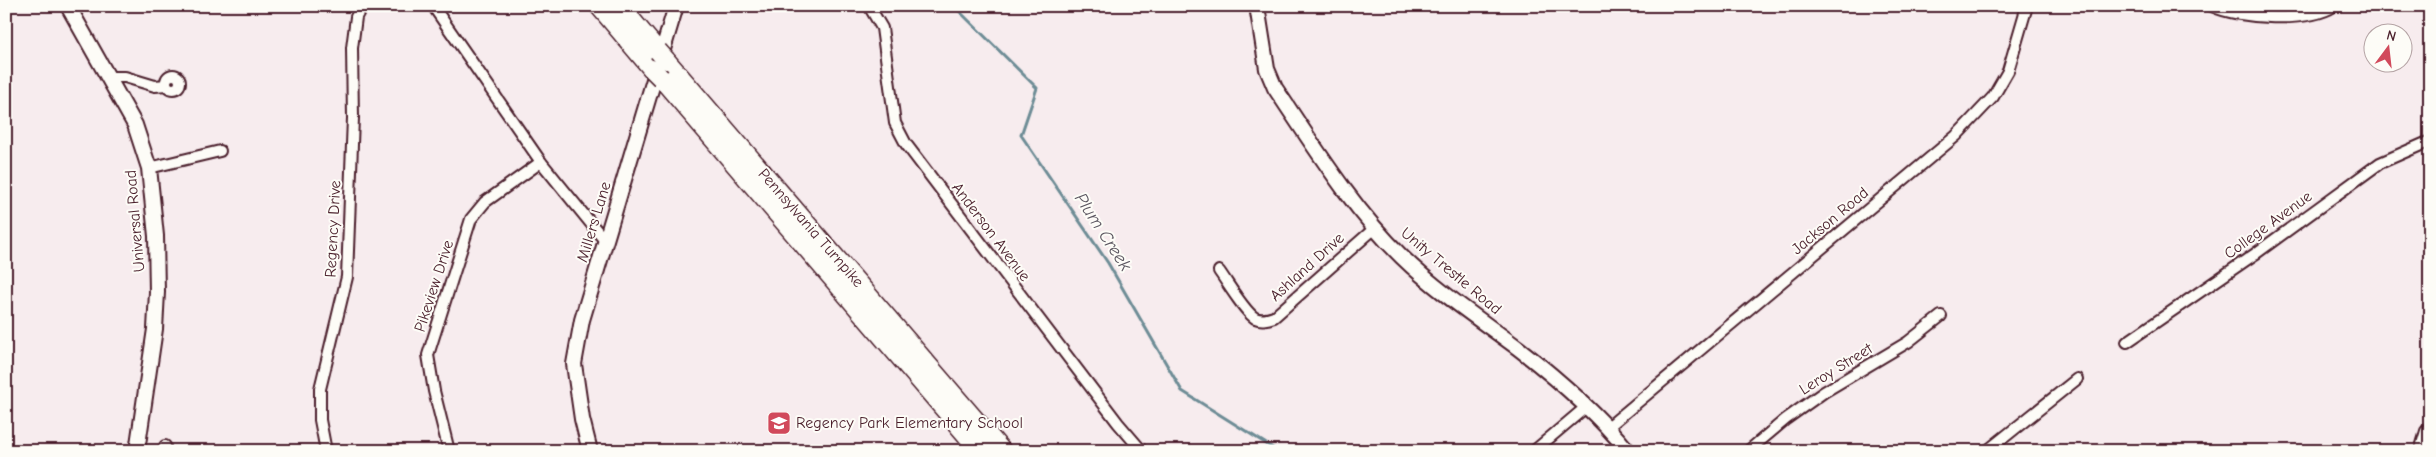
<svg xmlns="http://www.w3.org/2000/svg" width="2436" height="457" viewBox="0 0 2436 457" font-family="'Comic Neue',sans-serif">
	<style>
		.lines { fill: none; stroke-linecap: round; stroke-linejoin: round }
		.stream { stroke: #6d8c95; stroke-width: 3 }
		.street-casing { stroke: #4a1f2b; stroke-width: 14 }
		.secondary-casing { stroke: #4a1f2b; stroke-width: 18 }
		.highway-casing { stroke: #4a1f2b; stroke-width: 21 }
		.street { stroke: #fdfcf7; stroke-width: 10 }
		.secondary { stroke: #fdfcf7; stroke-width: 14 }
		.highway { stroke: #fdfcf7; stroke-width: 18 }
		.highway-bridge-casing { stroke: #4a1f2b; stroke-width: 21; stroke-linecap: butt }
		.highway-bridge { stroke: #fdfcf7; stroke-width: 18 }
		.labels { text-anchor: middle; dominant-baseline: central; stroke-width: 4; stroke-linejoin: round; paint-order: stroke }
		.street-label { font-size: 16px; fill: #4a1f2b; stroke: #fdfcf7 }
		.poi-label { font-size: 16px; fill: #4a1f2b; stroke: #fdfcf7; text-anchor: start }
		.water-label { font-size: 18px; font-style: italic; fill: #5b5660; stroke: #fdfcf7 }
	</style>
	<rect width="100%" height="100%" fill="#f7ecee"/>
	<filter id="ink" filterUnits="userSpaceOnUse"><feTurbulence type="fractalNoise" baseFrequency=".02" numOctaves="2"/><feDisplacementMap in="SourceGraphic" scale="10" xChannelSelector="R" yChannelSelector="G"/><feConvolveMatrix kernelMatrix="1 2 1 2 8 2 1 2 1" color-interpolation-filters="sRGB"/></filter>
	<g filter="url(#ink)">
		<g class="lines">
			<g class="stream">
				<polyline points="912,6 917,8 924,6"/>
				<polyline points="954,6 1037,88 1021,135 1108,263 1182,391 1276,450 1281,451"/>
			</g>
			<g class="street-casing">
				<g id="street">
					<polyline points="433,6 541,162 606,242"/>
					<polyline points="869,6 882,28 895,123 906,144 1118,423 1142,451"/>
					<path d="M2212 6C2239 19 2308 23 2334 6"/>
					<circle cx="173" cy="82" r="7"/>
					<polyline points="109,77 125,77 155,86 166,85"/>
					<polyline points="149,168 220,151"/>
					<path d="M1219 271C1227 282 1244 311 1255 318 1262 321 1268 319 1274 317L1375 228"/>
					<polyline points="2127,342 2255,254 2380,163 2430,141"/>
					<polyline points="1608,427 1956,136 1993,97 2008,71 2027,6"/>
					<polyline points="165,451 165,446"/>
					<polyline points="326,451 320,420 320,389 347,277 353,118 352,48 356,17 362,6"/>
					<polyline points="449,451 434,391 428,355 471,219 485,202 541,162"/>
					<polyline points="1534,451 1586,407"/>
					<polyline points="1748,451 1786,419 1824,392 1908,342 1941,316"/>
					<polyline points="1987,451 2077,379"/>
					<polyline points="2420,451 2426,431 2430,426"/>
				</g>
			</g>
			<g class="secondary-casing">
				<g id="secondary">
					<polyline points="68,6 135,125 149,168 156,236 157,292 155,329 137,451"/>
					<path d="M1257 6 1267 69 1275 88C1314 146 1352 208 1402 257 1437 291 1479 319 1518 348 1558 379 1596 412 1628 451"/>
					<polyline points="590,451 582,419 574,364 582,320 676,6"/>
				</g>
			</g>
			<g class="highway-casing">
				<g id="highway">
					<polyline points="599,6 652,69"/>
					<polyline points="620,6 658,51"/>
					<polyline points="666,60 1002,451"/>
					<polyline points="661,78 980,451"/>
				</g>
			</g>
			<use href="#street" class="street"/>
			<use href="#secondary" class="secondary"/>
			<use href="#highway" class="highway"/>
			<g class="highway-bridge-casing">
				<g id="highway-bridge">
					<polyline points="658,51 666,60"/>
					<polyline points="652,69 661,78"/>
				</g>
			</g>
			<use href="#highway-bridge" class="highway-bridge"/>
		</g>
	</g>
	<defs>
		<g id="school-square" transform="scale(1.25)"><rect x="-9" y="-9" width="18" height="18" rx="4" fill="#d1495b" stroke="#fdfcf7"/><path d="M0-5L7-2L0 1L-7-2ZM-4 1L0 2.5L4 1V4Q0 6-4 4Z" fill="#fff"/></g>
	</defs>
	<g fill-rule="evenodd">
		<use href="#school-square" x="779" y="423"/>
	</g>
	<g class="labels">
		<g class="street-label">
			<text transform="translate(135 221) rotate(-95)">Universal Road</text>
			<text transform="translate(1830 221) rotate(-40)">Jackson Road</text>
			<text transform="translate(594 222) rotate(-73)">Millers Lane</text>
			<text transform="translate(2268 225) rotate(-36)">College Avenue</text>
			<text transform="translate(811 228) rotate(49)">Pennsylvania Turnpike</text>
			<text transform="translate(333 229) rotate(-87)">Regency Drive</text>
			<text transform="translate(991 232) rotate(53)">Anderson Avenue</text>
			<text transform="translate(1307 267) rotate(-42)">Ashland Drive</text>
			<text transform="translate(1451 271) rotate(40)">Unity Trestle Road</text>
			<text transform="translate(434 286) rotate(-72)">Pikeview Drive</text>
			<text transform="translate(1836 369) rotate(-32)">Leroy Street</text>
		</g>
		<g class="poi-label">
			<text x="796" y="423">Regency Park Elementary School</text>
		</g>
		<g class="water-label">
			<text transform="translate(1103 232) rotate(57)">Plum Creek</text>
		</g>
	</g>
	<rect width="2436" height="457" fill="none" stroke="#fdfcf7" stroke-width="25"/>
	<rect x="12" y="12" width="2411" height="432" fill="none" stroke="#4a1f2b" stroke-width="2" filter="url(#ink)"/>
	<g transform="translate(2388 48) rotate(15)"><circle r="24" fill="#fdfcf7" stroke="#b5a4a5"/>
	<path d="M0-4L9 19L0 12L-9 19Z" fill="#d1495b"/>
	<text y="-8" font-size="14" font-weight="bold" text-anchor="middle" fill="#4a1f2b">N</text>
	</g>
</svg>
